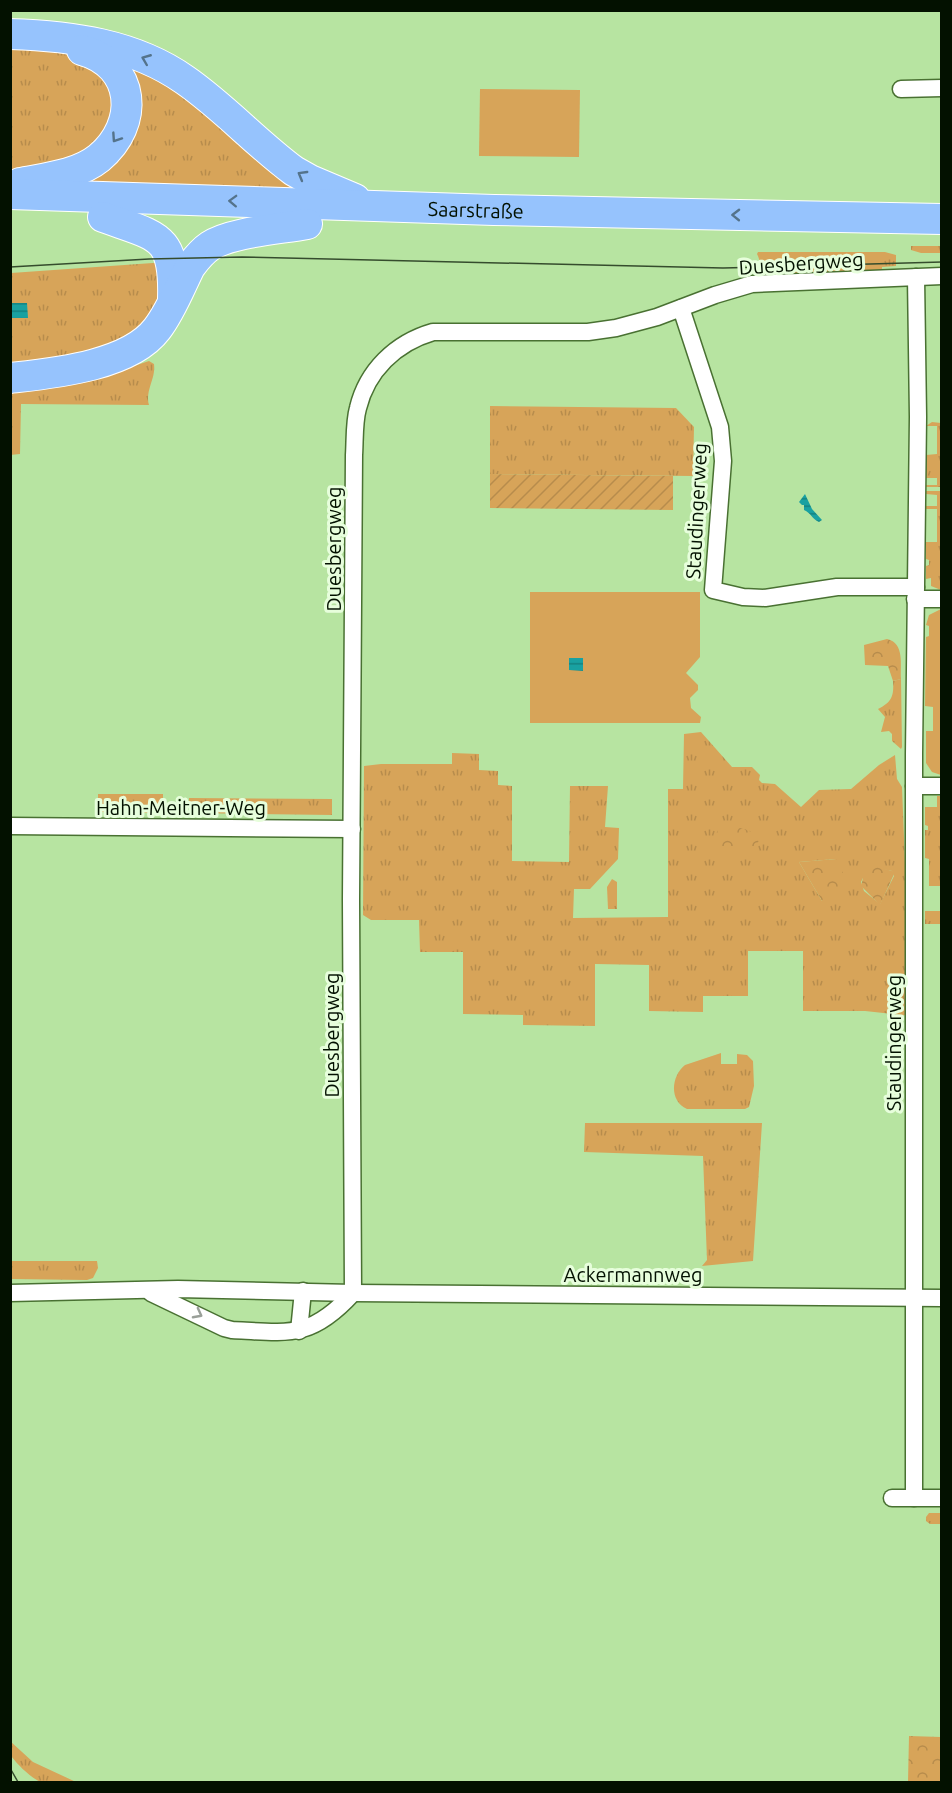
<svg xmlns="http://www.w3.org/2000/svg" width="952" height="1793" viewBox="0 0 952 1793" font-family="Ubuntu,sans-serif">
	<style>
		.grass { fill: url(#grass-tufts); fill-rule: evenodd }
		.forest { fill: url(#forest-crowns) }
		.park { fill: #d7a459 }
		.garden { fill: url(#garden-furrows) }
		.water { fill: url(#water-rules) }
		.lines { fill: none; stroke-linecap: round; stroke-linejoin: round }
		.street-casing { stroke: #497132; stroke-width: 19 }
		.highway-casing { stroke: #fff; stroke-width: 32 }
		.street { stroke: #fff; stroke-width: 16 }
		.highway { stroke: #96c3fd; stroke-width: 30 }
		.tram { stroke: #354c2d; stroke-width: 1.5 }
		.oneway { stroke: #54738b }
		.oneway2 { stroke: #9aa099 }
		.labels { text-anchor: middle; dominant-baseline: central; stroke-width: 6; stroke-linejoin: round; paint-order: stroke }
		.street-label { font-size: 20px; fill: #031100; stroke: #e7fedc }
	</style>
	<defs>
		<pattern id="grass-tufts" width="24" height="20" patternUnits="userSpaceOnUse" patternTransform="scale(1.5)"><rect width="24" height="20" fill="#d7a459"/><path d="M3 7l-1-3M5 7V3M7 7l1-3M15 17l-1-3M17 17v-4M19 17l1-3" fill="none" stroke="#b78c4c"/></pattern>
		<pattern id="forest-crowns" width="20" height="18" patternUnits="userSpaceOnUse" patternTransform="scale(1.5)"><rect width="20" height="18" fill="#d7a459"/><path d="M2 6a3 3 0 1 1 6 0M12 15a3 3 0 1 1 6 0" fill="none" stroke="#b78c4c"/></pattern>
		<pattern id="garden-furrows" width="10" height="10" patternUnits="userSpaceOnUse" patternTransform="scale(1.5)"><rect width="10" height="10" fill="#d7a459"/><path d="M-1 1l2-2M0 10L10 0M9 11l2-2" fill="none" stroke="#b78c4c"/></pattern>
		<pattern id="water-rules" width="6" height="5" patternUnits="userSpaceOnUse" patternTransform="scale(1.5)"><rect width="6" height="5" fill="#19a1a1"/><path d="M0 2.5h6" fill="none" stroke="#148281"/></pattern>
	</defs>
	<rect width="100%" height="100%" fill="#b7e4a1"/>
	<g class="grass">
		<polygon points="26,49 76,53 120,93 105,146 11,176 10,50"/>
		<polygon points="118,60 151,71 302,191 95,183 86,177 105,164"/>
		<polygon points="911,246 941,246 941,253 921,253 911,250"/>
		<path d="M758 252H885L896 255V266L882 267V271L765 275C759 269 761 261 757 254Z"/>
		<polygon points="167,262 168,279 153,315 116,348 11,369 11,273"/>
		<path d="M149 361 154 364C156 379 145 390 149 405L21 404 20 454 10 455V392L91 380Z"/>
		<polygon points="490,406 676,408 694,427 693,476 490,474"/>
		<polygon points="932,422 941,423 941,487 926,487 926,485 937,485 937,478 926,478 926,455 937,454 937,426 926,426"/>
		<polygon points="926,491 941,491 941,590 931,586 931,578 926,579 926,566 929,565 929,560 926,559 926,542 937,542 937,509 926,509 926,506 937,506 937,495 926,494"/>
		<path d="M901 679 902 747 901 749 892 741V734L889 731 881 732 885 717 878 709C892 702 894 696 893 681Z"/>
		<path d="M701 732 732 767H752L760 775 759 780 762 783 775 784 801 807 819 790 851 789 879 765 895 755 897 779 902 787 911 1016 865 1011H803V951H748V996H703V1012L649 1011V965L595 964V1026L523 1025V1015L463 1014V952H420L419 920H371L363 915 364 766 381 764H452V753L479 754V770L498 771V785L512 786V861L569 862 570 786H608L605 827 619 828 618 859 590 889H574L573 918 668 917V789H683L684 734ZM836 859 822 901 799 862ZM882 869 892 871 894 876 880 904 864 891 861 882 863 878Z"/>
		<polygon points="98,794 163,794 163,813 98,812"/>
		<polygon points="937,796 942,796 941,886 929,886 929,859 925,858 925,830 928,830 928,826 925,825 925,807 937,807"/>
		<polygon points="189,798 332,799 332,815 189,813"/>
		<polygon points="612,879 617,882 617,909 608,909 607,887"/>
		<rect x="925" y="911" width="16" height="13"/>
		<path d="M721 1053V1064H737V1054L747 1055 753 1061 754 1086 749 1107 745 1109H687C669 1101 671 1076 685 1065Z"/>
		<polygon points="585,1123 762,1123 753,1261 702,1266 707,1260 703,1156 584,1152"/>
		<polygon points="11,1261 97,1261 98,1268 93,1278 87,1280 11,1279"/>
		<polygon points="929,1513 941,1513 941,1524 930,1524 926,1521 926,1517"/>
		<path d="M10 1741 33 1762 76 1782H40C28 1775 19 1766 11 1756Z"/>
	</g>
	<g class="forest">
		<path d="M887 639C905 643 900 665 901 679L893 681 888 666 865 665 864 645Z"/>
		<polygon points="734,820 737,827 761,835 754,852 721,855 713,840 721,824"/>
		<polygon points="836,859 849,885 838,895 822,901 799,862"/>
		<polygon points="866,865 872,865 895,872 880,905 861,886 863,878 861,868"/>
		<polygon points="909,1736 941,1737 941,1782 908,1782"/>
	</g>
	<g class="park">
		<polygon points="480,89 580,90 579,157 479,156"/>
		<polygon points="530,592 700,592 700,657 686,673 698,685 698,690 690,698 691,708 701,717 700,723 530,723"/>
		<polygon points="941,609 942,609 941,775 932,772 926,763 926,731 933,731 933,707 925,706 926,637 929,636 929,626 926,625 929,615"/>
	</g>
	<polygon class="garden" points="490,474 673,476 673,510 490,508"/>
	<g class="water">
		<polygon points="11,303 27,303 28,318 11,318"/>
		<path d="M805 494 812 509 822 520 819 522C812 519 811 513 804 510V505H802L799 502Z"/>
		<polygon points="569,658 583,658 583,671 569,670"/>
	</g>
	<g class="lines">
		<g class="street-casing">
			<g id="street">
				<polyline points="901,89 942,88"/>
				<polyline points="681,308 720,427 723,461 713,590 743,597 765,598 837,587 916,587"/>
				<polyline points="915,599 942,599"/>
				<polyline points="914,786 942,786"/>
				<polyline points="10,826 352,829"/>
				<polyline points="10,1293 178,1289 353,1293 942,1298"/>
				<path d="M151 1293 224 1328 232 1330C289 1333 311 1339 353 1293"/>
				<path d="M353 1293 351 900 354 455C355 440 354 422 358 408 367 371 395 343 433 332H588L616 328 657 317 715 295 752 284 942 276"/>
				<polyline points="299,1331 303,1291"/>
				<polyline points="892,1498 942,1498"/>
				<polyline points="914,1498 914,754 918,417 916,277"/>
			</g>
		</g>
		<g class="highway-casing">
			<g id="highway">
				<path d="M10 34C71 36 134 44 185 80 224 107 256 143 294 171L310 180 355 199"/>
				<path d="M20 183C46 178 78 175 99 158 140 124 136 65 82 50"/>
				<path id="s1" d="M10 194 494 210 942 219"/>
				<path d="M103 217C158 237 175 234 173 299"/>
				<path d="M10 378C54 373 129 366 157 329 171 311 180 287 190 267 196 259 201 252 210 246 231 232 281 229 307 224"/>
			</g>
		</g>
		<use href="#street" class="street"/>
		<use href="#highway" class="highway"/>
		<g class="tram">
			<polyline points="10,267 149,259 242,257 723,268 942,262"/>
			<polyline points="10,1768 18,1782"/>
		</g>
	</g>
	<defs><path id="oneway-chevron" d="M-2-3.5L2.5 0L-2 3.5" fill="none" stroke-width="1.6" stroke-linecap="round" stroke-linejoin="round" transform="scale(1.5)"/></defs>
	<g class="oneway">
		<use href="#oneway-chevron" transform="translate(146 59) rotate(-158)"/>
		<use href="#oneway-chevron" transform="translate(116 138) rotate(124)"/>
		<use href="#oneway-chevron" transform="translate(302 175) rotate(-150)"/>
		<use href="#oneway-chevron" transform="translate(233 201) rotate(-178)"/>
		<use href="#oneway-chevron" transform="translate(736 215) rotate(-179)"/>
	</g>
	<use class="oneway2" href="#oneway-chevron" transform="translate(198 1314) rotate(28)"/>
	<g class="labels">
		<g class="street-label">
			<text stroke="none"><textPath href="#s1" startOffset="466">Saarstraße</textPath></text>
			<text transform="translate(801 263) rotate(-4)">Duesbergweg</text>
			<text transform="translate(696 511) rotate(-87)">Staudingerweg</text>
			<text transform="translate(333 549) rotate(-90)">Duesbergweg</text>
			<text x="181" y="807">Hahn-Meitner-Weg</text>
			<text transform="translate(331 1035) rotate(-90)">Duesbergweg</text>
			<text transform="translate(893 1043) rotate(-90)">Staudingerweg</text>
			<text x="633" y="1274">Ackermannweg</text>
		</g>
	</g>
	<rect width="952" height="1793" fill="none" stroke="#031100" stroke-width="24"/>
</svg>
